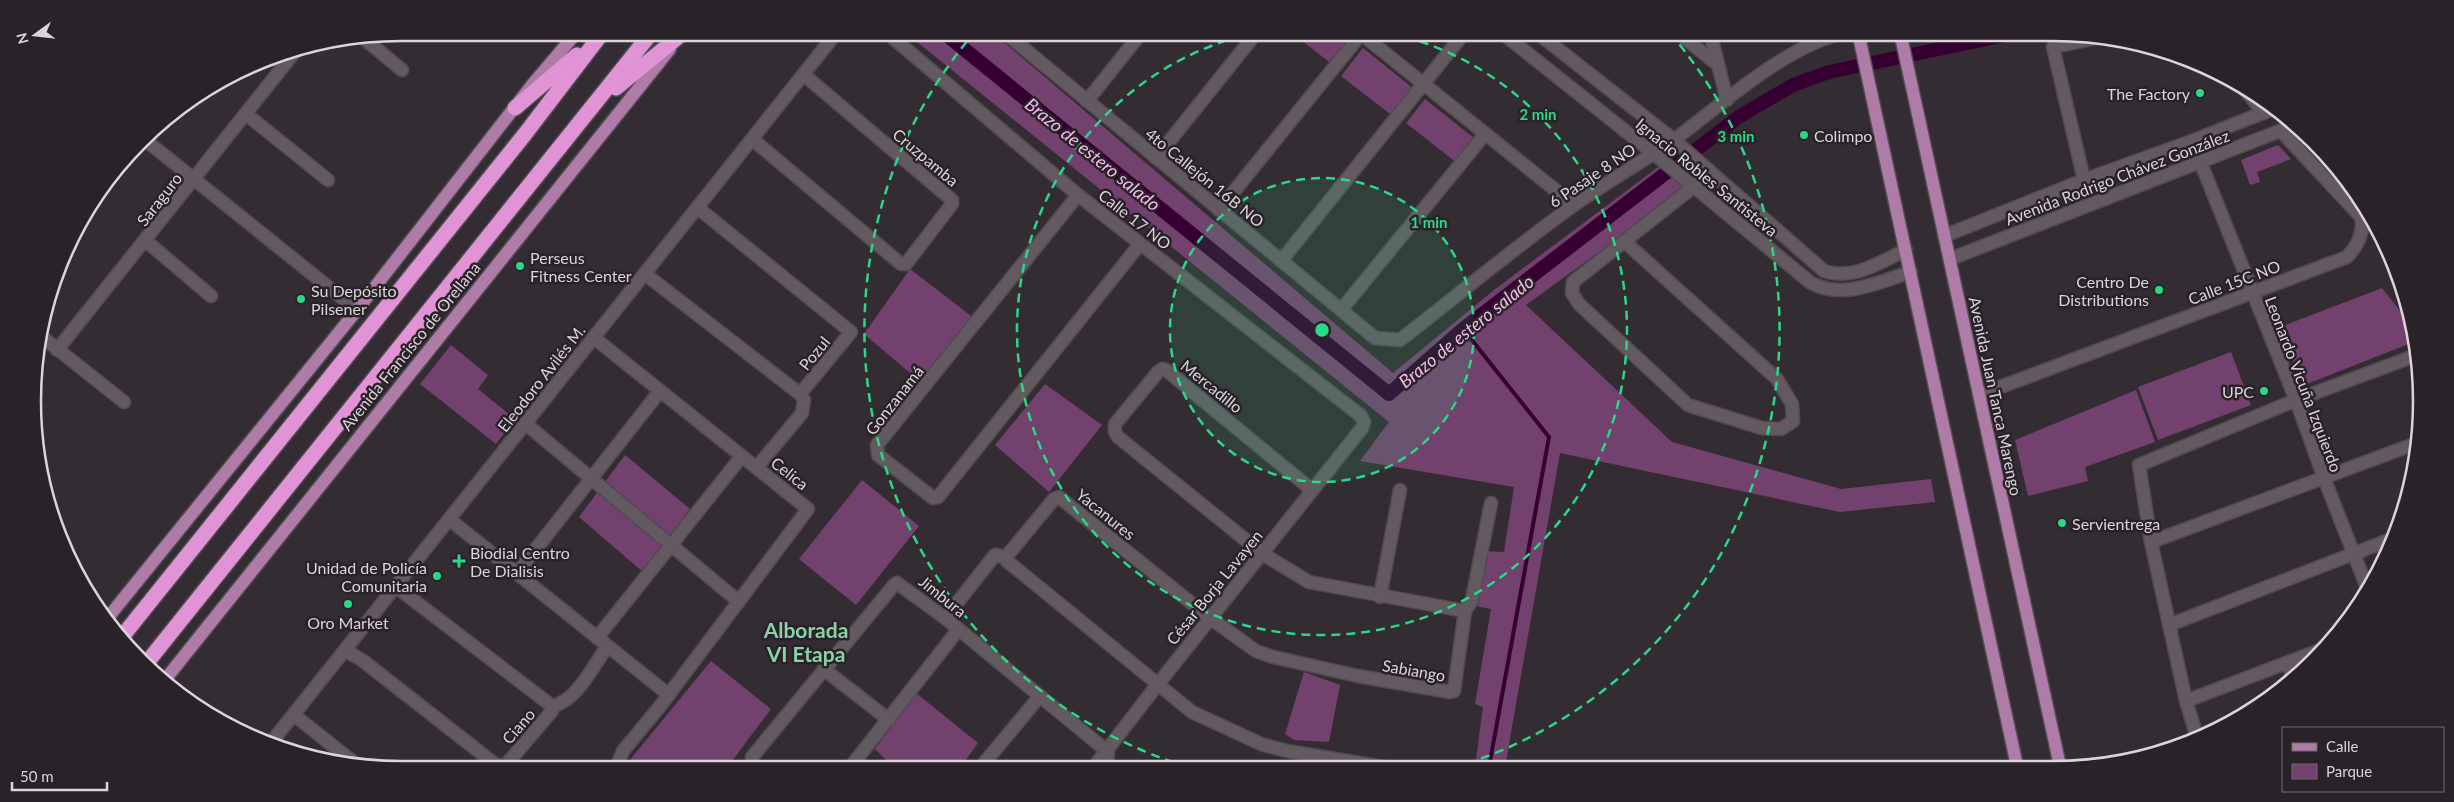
<svg xmlns="http://www.w3.org/2000/svg" width="2454" height="802" viewBox="0 0 2454 802" font-family="Lato,sans-serif">
	<style>
		.green { fill: #73416d }
		.lines { fill: none; stroke-linecap: round; stroke-linejoin: round }
		.stream { stroke: #350031; stroke-width: 4 }
		.canal { stroke: #350031; stroke-width: 14 }
		.minor-casing { stroke: #514a50; stroke-width: 15 }
		.major-casing { stroke: #514a50; stroke-width: 15 }
		.highway-casing { stroke: #514a50; stroke-width: 18 }
		.minor { stroke: #625961; stroke-width: 12 }
		.major { stroke: #ae7ca7; stroke-width: 12 }
		.highway { stroke: #e093d5; stroke-width: 15 }
		.ring { fill: none; stroke: #2ad885; stroke-width: 2.5; stroke-dasharray: 9 6 }
		.poi-dot { fill: #2ad885; stroke: #2a2229; stroke-width: 2 }
		.labels { text-anchor: middle; dominant-baseline: central; stroke-width: 5; stroke-linejoin: round; paint-order: stroke }
		.poi-label { font-size: 16px; fill: #dbd5da; stroke: #2a2229; text-anchor: start }
		.street-label { font-size: 16px; fill: #dbd5da; stroke: #2a2229 }
		.water-label { font-size: 18px; font-style: italic; fill: #f6b9ed; stroke: #2a2229 }
		.district-label { font-size: 21px; font-weight: bold; fill: #89d4a5; stroke: #2a2229 }
		.rim { fill: none; stroke: #dbd5da; stroke-width: 2.5 }
		.centre { fill: #2ad885; stroke: #2a2229; stroke-width: 2.5 }
		.ring-label { font-size: 15px; text-anchor: middle; font-weight: bold; fill: #2ad885; stroke: #2a2229; stroke-width: 5; stroke-linejoin: round; paint-order: stroke }
	</style>
	<rect width="100%" height="100%" fill="#342c33"/>
	<g class="green">
		<polygon points="906,33 993,33 1393,373 1494,290 1661,165 1686,189 1526,305 1672,442 1841,489 1931,479 1935,502 1840,512 1560,453 1505,767 1475,767 1483,707 1475,704 1491,609 1475,606 1484,551 1504,552 1514,487 1360,461 1389,422"/>
		<polygon points="1292,33 1340,33 1351,41 1333,65"/>
		<polygon points="1363,48 1415,90 1394,117 1341,76"/>
		<polygon points="1425,99 1475,139 1457,163 1406,123"/>
		<polygon points="2278,145 2291,159 2257,172 2260,182 2250,185 2241,160"/>
		<polygon points="910,269 975,319 923,384 864,334"/>
		<polygon points="2382,288 2415,330 2416,341 2302,386 2280,327"/>
		<polygon points="451,345 488,375 478,389 515,419 496,444 420,384"/>
		<polygon points="2231,352 2251,405 2158,440 2138,387"/>
		<polygon points="1045,384 1102,425 1049,492 995,445"/>
		<polygon points="2136,390 2155,442 2085,467 2088,481 2028,496 2015,440"/>
		<polygon points="625,455 690,509 643,572 579,517"/>
		<polygon points="862,480 919,526 856,605 799,559"/>
		<polygon points="711,661 771,709 726,769 639,769 629,761"/>
		<polygon points="1304,672 1340,685 1329,742 1294,740 1285,734"/>
		<polygon points="916,693 978,743 960,768 895,769 875,749"/>
	</g>
	<g class="lines">
		<polyline class="stream" points="1463,329 1549,437 1489,767"/>
		<polyline class="canal" points="943,32 1389,394 1463,329 1740,116 1793,85 1829,72 2020,32"/>
		<g class="minor-casing">
			<g id="minor">
				<polyline points="886,32 1078,195 1361,416 1364,422 1362,428 1158,684 1093,768"/>
				<path d="M1004 32 1375 338 1400 340C1458 295 1514 248 1574 205 1607 182 1642 162 1675 139 1725 102 1787 44 1848 32"/>
				<polyline points="1359,32 1574,205"/>
				<path d="M1501 32 1653 153 1811 283C1844 300 1878 282 1911 272"/>
				<path d="M1536 32 1674 140 1824 271C1853 281 1880 262 1906 250"/>
				<polyline points="1677,32 1717,64"/>
				<polyline points="1710,32 1727,100"/>
				<polyline points="1900,35 1913,32"/>
				<polyline points="361,36 402,70"/>
				<polyline points="2242,86 2264,113"/>
				<polyline points="1087,101 1142,32"/>
				<polyline points="246,114 328,180"/>
				<polyline points="144,139 357,310"/>
				<polyline points="752,139 901,264 906,264 952,204 952,200 804,75"/>
				<polyline points="2192,141 2296,400 2324,478 2368,590"/>
				<polyline points="1156,158 1257,32"/>
				<polyline points="2084,180 2053,47 2101,37"/>
				<polyline points="1078,195 877,445 878,455 933,498 938,497 1140,244"/>
				<polyline points="698,208 851,332 800,394"/>
				<polyline points="1219,210 1361,34"/>
				<polyline points="1944,236 2084,180 2192,141 2275,108"/>
				<polyline points="146,241 211,296"/>
				<polyline points="1624,241 1777,379 1792,404 1793,421 1781,429 1762,428 1688,405 1579,304 1572,293 1573,282 1693,187 1709,170"/>
				<polyline points="1950,259 2295,125"/>
				<polyline points="1281,261 1465,32"/>
				<polyline points="645,274 800,394 804,400 802,413 757,467"/>
				<polyline points="1341,310 1485,134"/>
				<polyline points="41,336 124,402"/>
				<polyline points="593,337 808,509 661,705 623,751 616,769"/>
				<polyline points="57,350 297,49"/>
				<path d="M1979 395 2347 257C2358 245 2363 235 2362 218L2281 131"/>
				<polyline points="526,424 738,601"/>
				<polyline points="1312,490 1166,370 1162,369 1158,372 1115,424 1115,432 1118,437 1263,554 1309,582 1465,611"/>
				<polyline points="449,519 669,695"/>
				<polyline points="2151,542 2417,443"/>
				<polyline points="1006,557 1054,499 1059,497 1210,618 1256,651 1273,657 1358,676 1450,692 1454,691 1465,611"/>
				<polyline points="1006,557 1007,561 1192,712 1261,744 1287,751 1389,768"/>
				<polyline points="517,573 660,391"/>
				<polyline points="395,586 552,706"/>
				<polyline points="1380,597 1400,490"/>
				<polyline points="1465,611 1472,600 1491,503"/>
				<polyline points="945,618 995,555 1006,557"/>
				<polyline points="2169,625 2389,540"/>
				<polyline points="597,638 742,456"/>
				<polyline points="346,651 362,660 496,765 505,766 552,711 552,706"/>
				<polyline points="2287,663 2293,676"/>
				<polyline points="825,670 889,720"/>
				<polyline points="2186,701 2323,649"/>
				<path d="M552 706C577 701 593 666 607 647"/>
				<polyline points="294,715 357,765"/>
				<polyline points="2197,737 2186,701 2151,542 2139,465 2296,400 2417,355"/>
				<polyline points="270,744 837,32"/>
				<polyline points="980,768 1040,696"/>
				<polyline points="759,769 754,765 752,757 894,585 897,583 945,618 1108,752 1107,768"/>
				<polyline points="849,769 958,630"/>
			</g>
		</g>
		<g class="major-casing">
			<g id="major">
				<polyline points="1858,32 2017,766"/>
				<polyline points="1900,32 2060,766"/>
				<polyline points="106,620 357,310 532,85 577,32"/>
				<polyline points="164,681 670,49"/>
			</g>
		</g>
		<g class="highway-casing">
			<g id="highway">
				<polyline points="616,88 683,33"/>
				<polyline points="515,108 577,55"/>
				<polyline points="121,638 525,134 603,32"/>
				<polyline points="145,665 652,32"/>
			</g>
		</g>
		<use href="#minor" class="minor"/>
		<use href="#major" class="major"/>
		<use href="#highway" class="highway"/>
	</g>
	<circle cx="1322" cy="330" r="152" fill="#2ad885" fill-opacity=".12"/>
	<g class="ring">
		<circle cx="1322" cy="330" r="152"/>
		<path d="M1391 33A305 305 0 1 1 1253 33"/>
		<path d="M1188 767A457 457 0 0 1 974 33M1670 33A457 457 0 0 1 1456 767"/>
	</g>
	<g class="poi-dot">
		<circle cx="2200" cy="93" r="5"/>
		<circle cx="1804" cy="135" r="5"/>
		<circle cx="520" cy="266" r="5"/>
		<circle cx="2159" cy="290" r="5"/>
		<circle cx="301" cy="299" r="5"/>
		<circle cx="2264" cy="391" r="5"/>
		<circle cx="2062" cy="523" r="5"/>
		<path d="M456.5 553.5h5v5h5v5h-5v5h-5v-5h-5v-5h5z"/>
		<circle cx="437" cy="576" r="5"/>
		<circle cx="348" cy="604" r="5"/>
	</g>
	<g class="labels">
		<g class="poi-label">
			<text x="2190" y="93" text-anchor="end">The Factory</text>
			<text x="1814" y="135">Colimpo</text>
			<text x="530" y="257">Perseus<tspan x="530" dy="18">Fitness Center</tspan></text>
			<text x="2149" y="281" text-anchor="end">Centro De<tspan x="2149" dy="18">Distributions</tspan></text>
			<text x="311" y="290">Su Depósito<tspan x="311" dy="18">Pilsener</tspan></text>
			<text x="2254" y="391" text-anchor="end">UPC</text>
			<text x="2072" y="523">Servientrega</text>
			<text x="470" y="552">Biodial Centro<tspan x="470" dy="18">De Dialisis</tspan></text>
			<text x="427" y="567" text-anchor="end">Unidad de Policía<tspan x="427" dy="18">Comunitaria</tspan></text>
			<text x="348" y="622" text-anchor="middle">Oro Market</text>
		</g>
		<g class="street-label">
			<text transform="translate(926 157) rotate(40)">Cruzpamba</text>
			<text transform="translate(1592 175) rotate(-34)">6 Pasaje 8 NO</text>
			<text transform="translate(1205 177) rotate(39)">4to Callejón 16B NO</text>
			<text transform="translate(1707 177) rotate(39)">Ignacio Robles Santisteva</text>
			<text transform="translate(2117 177) rotate(-21)">Avenida Rodrigo Chávez González</text>
			<text transform="translate(159 199) rotate(-52)">Saraguro</text>
			<text transform="translate(1135 219) rotate(38)">Calle 17 NO</text>
			<text transform="translate(2234 282) rotate(-21)">Calle 15C NO</text>
			<text transform="translate(410 346) rotate(-51)">Avenida Francisco de Orellana</text>
			<text transform="translate(814 353) rotate(-51)">Pozul</text>
			<text transform="translate(541 378) rotate(-52)">Eleodoro Avilés M.</text>
			<text transform="translate(2304 384) rotate(69)">Leonardo Vicuña Izquierdo</text>
			<text transform="translate(1212 386) rotate(39)">Mercadillo</text>
			<text transform="translate(1996 396) rotate(78)">Avenida Juan Tanca Marengo</text>
			<text transform="translate(894 400) rotate(-52)">Gonzanamá</text>
			<text transform="translate(790 473) rotate(38)">Celica</text>
			<text transform="translate(1106 514) rotate(39)">Yacanures</text>
			<text transform="translate(1214 587) rotate(-51)">César Borja Lavayen</text>
			<text transform="translate(943 596) rotate(39)">Jimbura</text>
			<text transform="translate(1414 670) rotate(10)">Sabiango</text>
			<text transform="translate(518 726) rotate(-49)">Ciano</text>
		</g>
		<g class="water-label">
			<text transform="translate(1093 154) rotate(39)">Brazo de estero salado</text>
			<text transform="translate(1466 331) rotate(-39)">Brazo de estero salado</text>
		</g>
		<g class="district-label">
			<text x="806" y="629">Alborada<tspan x="806" dy="24">VI Etapa</tspan></text>
		</g>
	</g>
	<path d="M0 0H2454V802H0ZM401 41H2053A360 360 0 0 1 2413 401V401A360 360 0 0 1 2053 761H401A360 360 0 0 1 41 401V401A360 360 0 0 1 401 41Z" fill="#2a2229" fill-rule="evenodd"/>
	<path class="rim" d="M401 41H2053A360 360 0 0 1 2413 401V401A360 360 0 0 1 2053 761H401A360 360 0 0 1 41 401V401A360 360 0 0 1 401 41Z"/>
	<circle cx="1322" cy="330" r="8" class="centre"/>
	<g class="ring-label">
		<text x="1538" y="120">2 min</text>
		<text x="1736" y="142">3 min</text>
		<text x="1429" y="228">1 min</text>
	</g>
	<rect x="2282" y="727" width="162" height="65" fill="#2a2229" stroke="#716a70"/>
	<rect x="2292" y="743" width="25" height="8" fill="#ae7ca7" stroke="#716a70"/>
	<text x="2326" y="752" font-size="15" fill="#dbd5da">Calle</text>
	<rect x="2292" y="764" width="25" height="15" fill="#73416d" stroke="#716a70"/>
	<text x="2326" y="777" font-size="15" fill="#dbd5da">Parque</text>
	<g transform="translate(35 35) rotate(255)" stroke="#2a2229" stroke-width="4" paint-order="stroke">
	<path d="M0-4L9 19L0 12L-9 19Z" fill="#dbd5da"/>
	<text y="-8" font-size="14" font-weight="bold" text-anchor="middle" fill="#dbd5da">N</text>
	</g>
	<path d="M12 782v8h95v-8" fill="none" stroke="#dbd5da" stroke-width="2.5"/>
	<text x="20" y="782" font-size="15" fill="#dbd5da" stroke="#2a2229" stroke-width="4" paint-order="stroke">50 m</text>
</svg>
